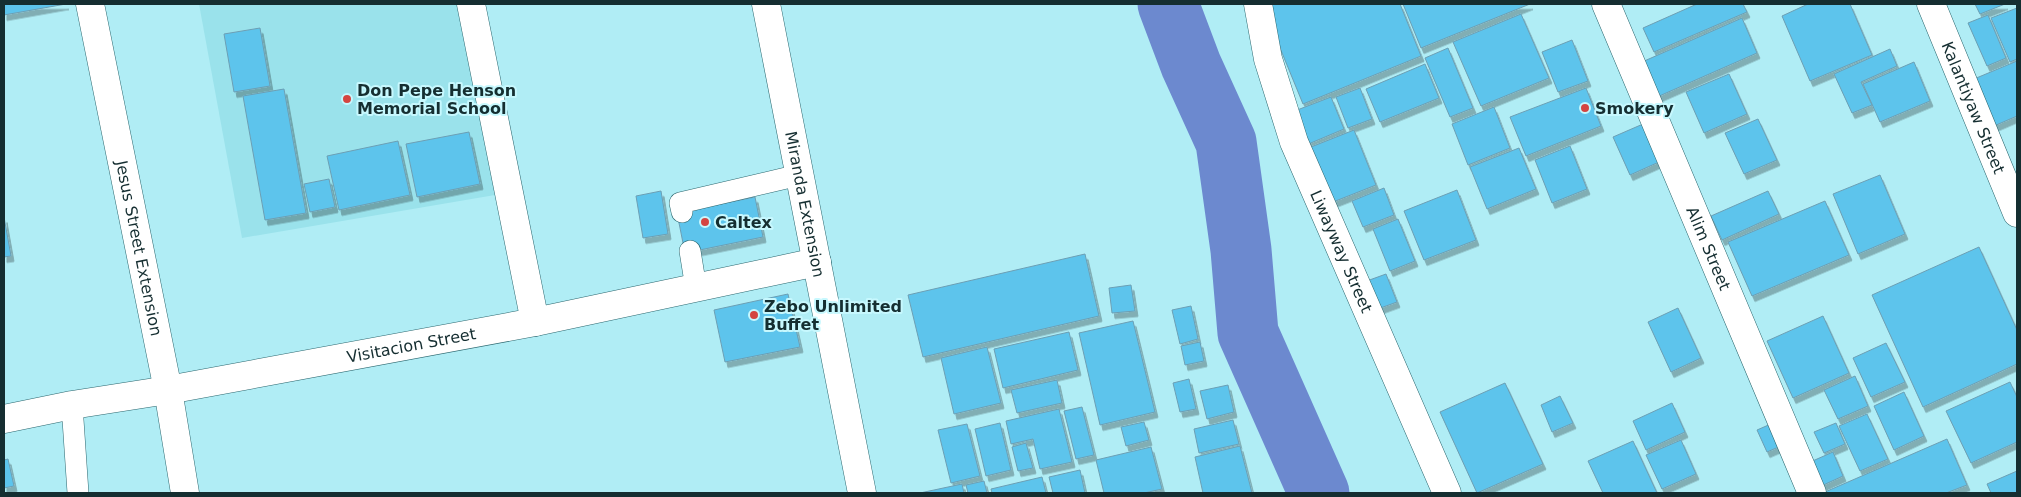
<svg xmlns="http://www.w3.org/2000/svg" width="2021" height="497" viewBox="0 0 2021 497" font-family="'DejaVu Sans',sans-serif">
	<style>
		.built { fill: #9ae2eb }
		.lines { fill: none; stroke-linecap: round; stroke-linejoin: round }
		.river { stroke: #6c89cf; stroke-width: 61 }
		.building { fill: #5dc4ec; stroke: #6c9fb4; filter: url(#shadow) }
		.lane-casing { stroke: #2b676f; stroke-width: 22 }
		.street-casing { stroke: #2b676f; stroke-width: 29 }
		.secondary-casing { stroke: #2b676f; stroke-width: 29 }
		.lane { stroke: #fff; stroke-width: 21 }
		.street { stroke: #fff; stroke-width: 28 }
		.secondary { stroke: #fff; stroke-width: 28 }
		.poi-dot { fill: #d44541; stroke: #c7f8fe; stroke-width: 2 }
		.labels { text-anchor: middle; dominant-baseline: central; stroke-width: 4; stroke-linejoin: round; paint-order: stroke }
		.poi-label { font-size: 16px; font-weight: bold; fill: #152e31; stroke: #c7f8fe; text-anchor: start }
		.street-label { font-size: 16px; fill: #152e31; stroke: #c7f8fe }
	</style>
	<defs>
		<filter id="shadow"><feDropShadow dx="3" dy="5.5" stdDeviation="0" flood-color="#0004"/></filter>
	</defs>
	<rect width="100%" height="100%" fill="#b0edf5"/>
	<polygon class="built" points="199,4 460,4 495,195 242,238"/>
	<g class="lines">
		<polyline class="river" points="1168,4 1191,65 1226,142 1241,250 1248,333 1319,493"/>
	</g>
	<g class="building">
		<polygon points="4,4 66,4 4,15"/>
		<polygon points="1262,4 1400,4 1421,56 1303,104"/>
		<polygon points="1403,4 1530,4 1421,48"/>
		<polygon points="1697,4 1743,4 1747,12 1654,52 1643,28"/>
		<polygon points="1808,4 1850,4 1872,55 1810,81 1782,16"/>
		<polygon points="1975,4 2005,4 1980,14"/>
		<polygon points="2017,8 2017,59 2010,62 1991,18"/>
		<polygon points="1521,14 1549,78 1481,106 1453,42"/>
		<polygon points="1988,15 2006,58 1987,66 1968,23"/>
		<polygon points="1742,18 1757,53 1657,97 1642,62"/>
		<polygon points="260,28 270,86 234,92 224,34"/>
		<polygon points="1572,40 1588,81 1558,92 1542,52"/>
		<polygon points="1448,48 1473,108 1450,117 1425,58"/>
		<polygon points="1890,49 1897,66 1861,82 1872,105 1852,113 1834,74"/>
		<polygon points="2017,61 2017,116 1994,126 1974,79"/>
		<polygon points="1914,62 1930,101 1880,122 1863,84"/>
		<polygon points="1425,64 1439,98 1380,122 1366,89"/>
		<polygon points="1729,74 1747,114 1704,133 1686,92"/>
		<polygon points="1360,88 1372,119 1348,128 1336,97"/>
		<polygon points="1586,88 1601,126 1526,156 1510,117"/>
		<polygon points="284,89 306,213 265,220 243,96"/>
		<polygon points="1331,97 1344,129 1306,145 1292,112"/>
		<polygon points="1494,107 1510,148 1468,165 1452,124"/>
		<polygon points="1758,119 1777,160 1744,174 1725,133"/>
		<polygon points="1643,124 1659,162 1630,175 1613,137"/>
		<polygon points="1354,130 1376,185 1333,202 1311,147"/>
		<polygon points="469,132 480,184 417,197 406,144"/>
		<polygon points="398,141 410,195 339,210 327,156"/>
		<polygon points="1570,146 1587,189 1552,203 1535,160"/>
		<polygon points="1519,148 1536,189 1487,209 1470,167"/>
		<polygon points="1880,175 1905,234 1858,254 1833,194"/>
		<polygon points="329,179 335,207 310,212 304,184"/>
		<polygon points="1384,188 1394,215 1363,227 1352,201"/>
		<polygon points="1457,190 1476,240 1424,260 1404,211"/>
		<polygon points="661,191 668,234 643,238 636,196"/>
		<polygon points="1768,191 1779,214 1722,240 1711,216"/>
		<polygon points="755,197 763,237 685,253 677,213"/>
		<polygon points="1825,201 1849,255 1752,296 1728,242"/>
		<polygon points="4,217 11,256 4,257"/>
		<polygon points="1398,219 1415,261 1390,271 1373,229"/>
		<polygon points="1979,247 2017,330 2017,364 1923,407 1872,295"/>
		<polygon points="1085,254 1099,316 923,357 908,295"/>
		<polygon points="1386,274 1397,302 1375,310 1364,282"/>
		<polygon points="1131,285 1135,311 1112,313 1109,288"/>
		<polygon points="788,294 800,347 725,362 714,310"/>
		<polygon points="1191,306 1198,339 1180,344 1172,310"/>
		<polygon points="1678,308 1701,358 1671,372 1648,322"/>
		<polygon points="1823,316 1849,373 1793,398 1767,341"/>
		<polygon points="1133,321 1155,412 1100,425 1079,333"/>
		<polygon points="1069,332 1078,370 1003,388 994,349"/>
		<polygon points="1200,342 1204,361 1185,365 1181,346"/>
		<polygon points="1886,343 1905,382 1871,397 1853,358"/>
		<polygon points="987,347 1001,403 954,414 941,358"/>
		<polygon points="1855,376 1868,406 1838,419 1824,390"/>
		<polygon points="1189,379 1196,409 1180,412 1173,383"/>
		<polygon points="1057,380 1062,403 1017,413 1011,390"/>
		<polygon points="2010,382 2017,397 2017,442 1971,463 1946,411"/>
		<polygon points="1505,383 1543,464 1477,493 1440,412"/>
		<polygon points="1228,385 1234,412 1207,419 1200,391"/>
		<polygon points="1904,392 1924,436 1894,450 1874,406"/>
		<polygon points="1560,396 1573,423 1552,432 1541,405"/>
		<polygon points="1672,403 1685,432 1646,450 1633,421"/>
		<polygon points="1082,407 1094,455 1076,459 1064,411"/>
		<polygon points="1059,409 1072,462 1040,469 1033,439 1011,444 1006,421"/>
		<polygon points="1867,414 1888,459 1860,471 1839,426"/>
		<polygon points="1233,420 1239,444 1199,453 1194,429"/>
		<polygon points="1780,420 1790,442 1767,452 1757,430"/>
		<polygon points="1144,422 1149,440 1126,446 1121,427"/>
		<polygon points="1000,423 1011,470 986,476 975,429"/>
		<polygon points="1836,423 1845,444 1824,453 1814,432"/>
		<polygon points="967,424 980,476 951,483 938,430"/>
		<polygon points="1947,439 1967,485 1946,493 1826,493 1825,492"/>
		<polygon points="1681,440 1696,474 1662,489 1646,455"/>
		<polygon points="1633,441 1657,493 1603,493 1588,461"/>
		<polygon points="1026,443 1033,468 1018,471 1012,447"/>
		<polygon points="1240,446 1252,493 1203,493 1195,457"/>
		<polygon points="1151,447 1162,489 1144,493 1104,493 1096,460"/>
		<polygon points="1833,452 1843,476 1819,487 1808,463"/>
		<polygon points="8,459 14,486 4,488 4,460"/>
		<polygon points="1080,470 1085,493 1053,493 1049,477"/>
		<polygon points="2017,471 2017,493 1991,493 1987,484"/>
		<polygon points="1042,477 1046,493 992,493 991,489"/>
		<polygon points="984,481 987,493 968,493 966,485"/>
		<polygon points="962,484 964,493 920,493"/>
	</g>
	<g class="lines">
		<g class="lane-casing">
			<g id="lane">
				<polyline points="682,212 680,203 799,175"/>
				<polyline points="690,251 696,288"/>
				<polyline points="72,405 78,493"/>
			</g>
		</g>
		<g class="street-casing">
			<g id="street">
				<path id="s1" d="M90 4 168 390 185 493"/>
				<polyline points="471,4 535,322"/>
				<path id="s2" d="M1258 4 1268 59 1294 142 1447 493"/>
				<path id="s3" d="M1606 4 1812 493"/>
				<path id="s4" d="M1931 4 2017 213"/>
			</g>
		</g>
		<g class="secondary-casing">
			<g id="secondary">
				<path id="s5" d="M766 4 862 493"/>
				<path id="s6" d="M4 419 72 405 168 390 535 322 817 262"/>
			</g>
		</g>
		<use href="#lane" class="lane"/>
		<use href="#street" class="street"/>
		<use href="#secondary" class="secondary"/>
	</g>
	<g class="poi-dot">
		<circle cx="347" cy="99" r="5"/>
		<circle cx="1585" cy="108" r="5"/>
		<circle cx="705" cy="222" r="5"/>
		<circle cx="754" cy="315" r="5"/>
	</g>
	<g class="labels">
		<g class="poi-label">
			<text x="357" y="90">Don Pepe Henson<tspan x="357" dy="18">Memorial School</tspan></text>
			<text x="1595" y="108">Smokery</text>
			<text x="715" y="222">Caltex</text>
			<text x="764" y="306">Zebo Unlimited<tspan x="764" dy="18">Buffet</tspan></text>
		</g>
		<g class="street-label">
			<text stroke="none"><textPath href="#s4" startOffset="112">Kalantiyaw Street</textPath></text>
			<text stroke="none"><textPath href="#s5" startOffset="204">Miranda Extension</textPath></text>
			<text stroke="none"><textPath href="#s1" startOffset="249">Jesus Street Extension</textPath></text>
			<text stroke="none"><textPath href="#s3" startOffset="265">Alim Street</textPath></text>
			<text stroke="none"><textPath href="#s2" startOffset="262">Liwayway Street</textPath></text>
			<text stroke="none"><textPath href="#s6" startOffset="414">Visitacion Street</textPath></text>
		</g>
	</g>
	<rect width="2021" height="497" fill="none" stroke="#152e31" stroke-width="10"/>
</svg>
